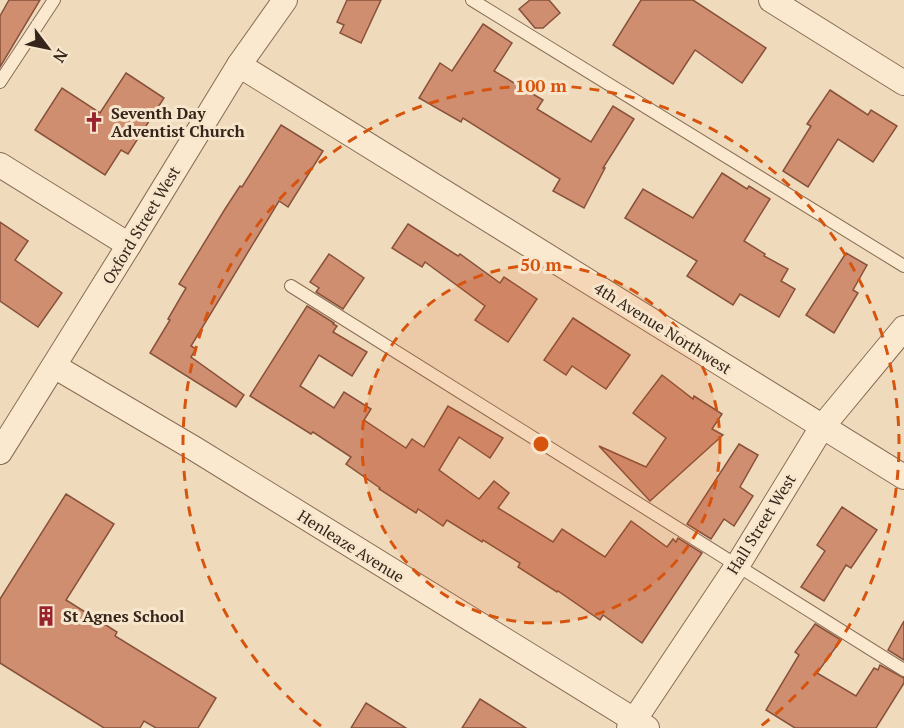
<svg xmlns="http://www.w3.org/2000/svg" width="904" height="728" viewBox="0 0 904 728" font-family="'PT Serif',serif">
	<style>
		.building { fill: #d08e70; stroke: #88513a; stroke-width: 1.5 }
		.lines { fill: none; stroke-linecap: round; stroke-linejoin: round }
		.lane-casing { stroke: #886b55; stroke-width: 14 }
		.street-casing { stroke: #886b55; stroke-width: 26 }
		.lane { stroke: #fae9cf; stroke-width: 12 }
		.street { stroke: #fae9cf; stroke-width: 24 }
		.ring { fill: none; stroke: #d6540e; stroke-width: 3; stroke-dasharray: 10 8 }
		.labels { text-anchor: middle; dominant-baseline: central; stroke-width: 6; stroke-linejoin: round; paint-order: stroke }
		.poi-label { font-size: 16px; font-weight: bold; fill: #36251b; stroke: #f7e6cc; text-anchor: start }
		.street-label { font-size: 16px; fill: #36251b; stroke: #f7e6cc }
		.centre { fill: #d6540e; stroke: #f7e6cc; stroke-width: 3 }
		.ring-label { font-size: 18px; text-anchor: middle; font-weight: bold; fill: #d6540e; stroke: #f7e6cc; stroke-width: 6; stroke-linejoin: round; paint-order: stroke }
	</style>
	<rect width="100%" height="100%" fill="#efdbbc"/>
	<g class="building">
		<polygon points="9,0 40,0 0,67 0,16"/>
		<polygon points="347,0 381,0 361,43 340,33 344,25 337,22"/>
		<polygon points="530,0 549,0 560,13 543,28 535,28 519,9"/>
		<polygon points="641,0 693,0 766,48 742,83 695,50 673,84 613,45"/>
		<polygon points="483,24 512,43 494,71 543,100 537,109 591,142 613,106 634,119 603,168 605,168 584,208 553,191 560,179 463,118 461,122 419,98 440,63 452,71"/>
		<polygon points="126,73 164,98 128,154 121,150 105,175 35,130 62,88 100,113"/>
		<polygon points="830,90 868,115 871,110 897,126 873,162 838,139 808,187 783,171 811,126 807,124"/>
		<polygon points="281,125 323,151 288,207 279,201 191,346 196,349 191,357 244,395 236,407 150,353 170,320 168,319 186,288 179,284 225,209 240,186 242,187"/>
		<polygon points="722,173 747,189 749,186 770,199 744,241 765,254 764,256 788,269 781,281 795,289 779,317 740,294 733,305 687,276 697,261 625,218 643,189 693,218"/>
		<polygon points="0,222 28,241 15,260 62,293 38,327 0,301"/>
		<polygon points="408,224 458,256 460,254 500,283 504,277 537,299 508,342 475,320 485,306 425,262 422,267 392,248"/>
		<polygon points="846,253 867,265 853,290 858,293 834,333 806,315"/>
		<polygon points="329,254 364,278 343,309 316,292 319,288 310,282"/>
		<polygon points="307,306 334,323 333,324 337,326 333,332 367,352 352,376 319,355 300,386 334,408 344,392 371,409 364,420 406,448 412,439 424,447 448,406 503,438 490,458 459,437 439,470 479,499 494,481 509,493 498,508 553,542 562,529 605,557 631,521 667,547 673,539 676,542 678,538 702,553 642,643 603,615 600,620 558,591 557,592 518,567 520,563 483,540 482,542 447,520 443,526 418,509 416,513 379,489 380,488 346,464 351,457 313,432 311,434 250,396"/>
		<polygon points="573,318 630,355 606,389 572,366 566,375 544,360"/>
		<polygon points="662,375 693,399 694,396 722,414 712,429 723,435 650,501 599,446 646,467 666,438 633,413"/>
		<polygon points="739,444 758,455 740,487 753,496 734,526 724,519 711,539 687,524"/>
		<polygon points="66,494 114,524 66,600 117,632 115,636 216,698 198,728 156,728 144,721 140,728 104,728 0,663 0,599"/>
		<polygon points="842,507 877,530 851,568 846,565 824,601 801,587 825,551 817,545"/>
		<polygon points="904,621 904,660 888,650"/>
		<polygon points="815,624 841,640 817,673 856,696 874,668 878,670 880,665 904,678 904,683 876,728 795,728 766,710 799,655 795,652"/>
		<polygon points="480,699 526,728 462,728"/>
		<polygon points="366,703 406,728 351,728"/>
	</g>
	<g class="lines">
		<g class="lane-casing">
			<g id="lane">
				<polyline points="472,0 904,266"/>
				<polyline points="0,82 54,0"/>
				<polyline points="291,286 904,670"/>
			</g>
		</g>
		<g class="street-casing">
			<g id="street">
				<polyline points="771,0 904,83"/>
				<polyline points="239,65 904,477"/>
				<polyline points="0,165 129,245"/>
				<polyline points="54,366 195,449 647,728"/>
				<polyline points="0,452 129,245 239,65 285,0"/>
				<polyline points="629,728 737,566 822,427 904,328"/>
			</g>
		</g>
		<use href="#lane" class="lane"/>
		<use href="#street" class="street"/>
	</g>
	<circle cx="541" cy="444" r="179" fill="#d6540e" fill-opacity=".12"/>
	<g class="ring">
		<circle cx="541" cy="444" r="179"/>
		<path d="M321 726A358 358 0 1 1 761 726"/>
	</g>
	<defs>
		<g id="church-bare" transform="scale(1.62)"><path d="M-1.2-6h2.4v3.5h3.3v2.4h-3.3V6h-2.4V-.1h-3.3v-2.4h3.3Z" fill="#99222f" stroke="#f7e6cc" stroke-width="2.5" paint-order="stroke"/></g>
		<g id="building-bare" transform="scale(1.62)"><path d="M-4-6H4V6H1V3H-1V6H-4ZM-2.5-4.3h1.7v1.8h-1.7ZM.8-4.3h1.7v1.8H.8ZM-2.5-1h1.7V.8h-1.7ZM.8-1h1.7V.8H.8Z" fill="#99222f" stroke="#f7e6cc" stroke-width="2.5" paint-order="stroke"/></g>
	</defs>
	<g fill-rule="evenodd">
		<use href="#church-bare" x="94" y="122"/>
		<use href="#building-bare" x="46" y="616"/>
	</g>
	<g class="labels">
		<g class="poi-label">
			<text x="111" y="113">Seventh Day<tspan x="111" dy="18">Adventist Church</tspan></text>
			<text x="63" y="616">St Agnes School</text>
		</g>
		<g class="street-label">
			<text transform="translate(141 225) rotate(-59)">Oxford Street West</text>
			<text transform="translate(663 328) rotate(32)">4th Avenue Northwest</text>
			<text transform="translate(761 524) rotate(-58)">Hall Street West</text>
			<text transform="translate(351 546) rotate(32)">Henleaze Avenue</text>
		</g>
	</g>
	<circle cx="541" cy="444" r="9" class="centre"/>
	<g class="ring-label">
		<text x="541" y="92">100 m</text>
		<text x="541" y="271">50 m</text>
	</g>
	<g transform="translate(48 48) rotate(122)" stroke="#f7e6cc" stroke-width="4.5" paint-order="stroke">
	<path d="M0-4.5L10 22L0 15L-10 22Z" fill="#36251b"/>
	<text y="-9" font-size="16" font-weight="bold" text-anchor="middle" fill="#36251b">N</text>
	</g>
</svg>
